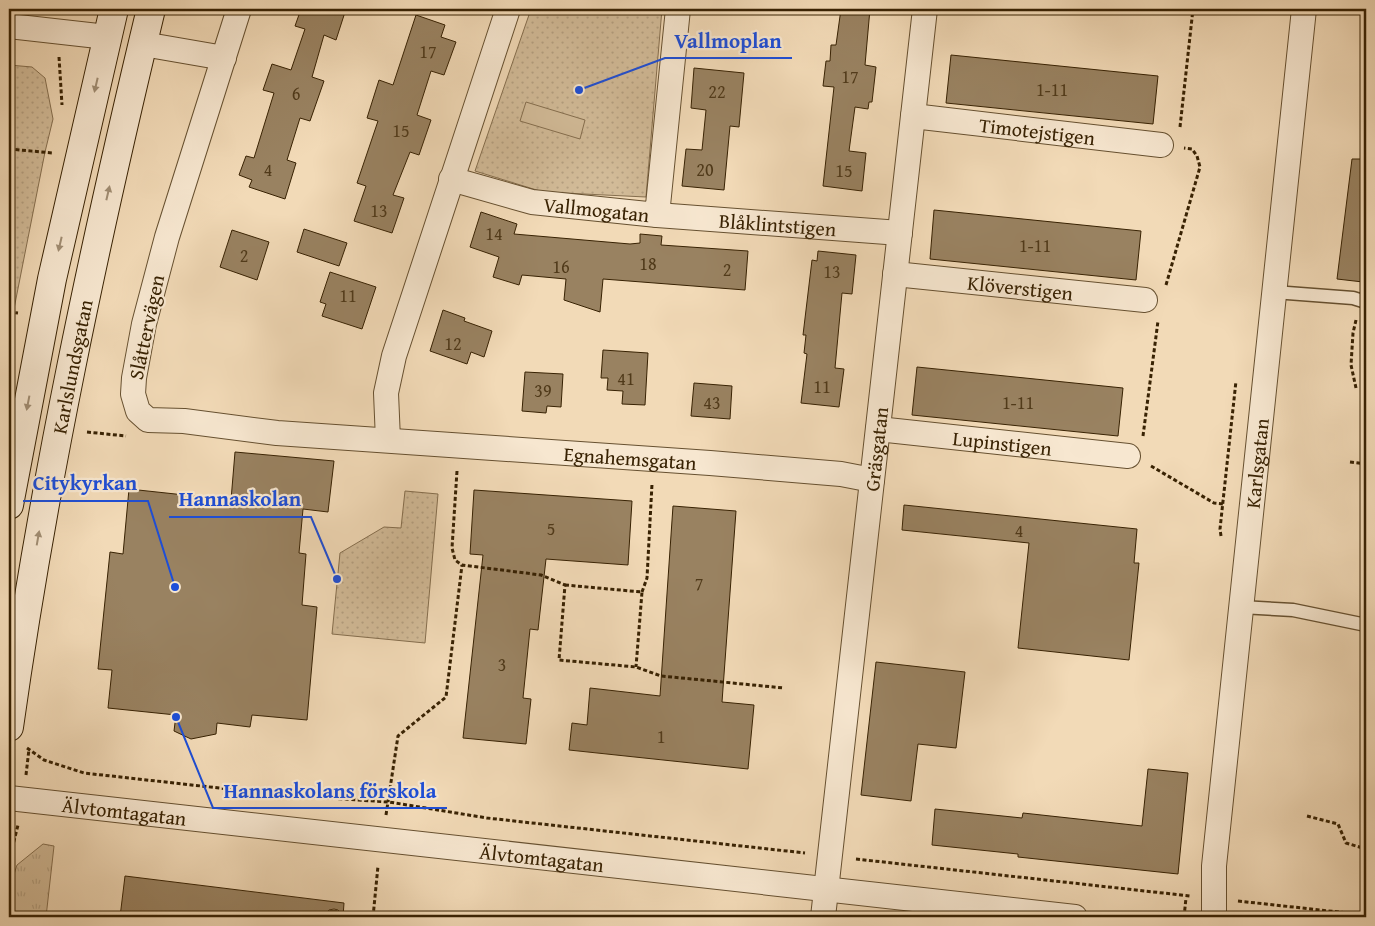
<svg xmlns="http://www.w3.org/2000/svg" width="1375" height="926" viewBox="0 0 1375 926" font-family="'Gentium Book Plus',serif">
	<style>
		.grass { fill: url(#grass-tufts); stroke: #856e4e }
		.park { fill: url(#park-dots); stroke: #856e4e }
		.pitch { fill: #d2bb98; stroke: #856e4e }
		.building { fill: #998261; stroke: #382203 }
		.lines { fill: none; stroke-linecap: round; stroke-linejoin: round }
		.service-casing { stroke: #665030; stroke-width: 15 }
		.minor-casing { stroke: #665030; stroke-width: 26 }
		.secondary-casing { stroke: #382203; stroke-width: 30 }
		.path { stroke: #382203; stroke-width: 3; stroke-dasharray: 4 2.5; stroke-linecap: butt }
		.service { stroke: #f7e7d0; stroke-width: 12 }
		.minor { stroke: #f7e7d0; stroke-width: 24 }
		.secondary { stroke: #f7e7d0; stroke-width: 28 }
		.oneway { fill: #a18e74 }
		.labels { text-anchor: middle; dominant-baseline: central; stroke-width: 4.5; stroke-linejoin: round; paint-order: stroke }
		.number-label { font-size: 18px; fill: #503a1a }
		.street-label { font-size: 20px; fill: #382203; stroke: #f7e7d0 }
		.leader { fill: none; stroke: #1d4ed8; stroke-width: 2 }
		.callout-dot { fill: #1d4ed8; stroke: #f7e7d0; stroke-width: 2 }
		.callout-label { font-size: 21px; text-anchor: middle; font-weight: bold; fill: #1d4ed8; stroke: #f7e7d0; stroke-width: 4.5; stroke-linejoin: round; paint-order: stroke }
	</style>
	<defs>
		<pattern id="grass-tufts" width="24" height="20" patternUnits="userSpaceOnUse" patternTransform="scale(1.25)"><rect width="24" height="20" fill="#d2bb98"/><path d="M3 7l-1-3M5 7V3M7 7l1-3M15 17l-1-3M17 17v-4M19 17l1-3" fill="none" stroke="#b5a081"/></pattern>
		<pattern id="park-dots" width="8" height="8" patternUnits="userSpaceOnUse" patternTransform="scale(1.25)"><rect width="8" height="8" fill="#d2bb98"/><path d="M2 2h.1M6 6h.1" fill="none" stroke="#b5a081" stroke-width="1.8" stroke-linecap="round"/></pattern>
	</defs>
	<rect width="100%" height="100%" fill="#f2dab7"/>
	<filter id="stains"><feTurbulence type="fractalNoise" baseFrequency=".004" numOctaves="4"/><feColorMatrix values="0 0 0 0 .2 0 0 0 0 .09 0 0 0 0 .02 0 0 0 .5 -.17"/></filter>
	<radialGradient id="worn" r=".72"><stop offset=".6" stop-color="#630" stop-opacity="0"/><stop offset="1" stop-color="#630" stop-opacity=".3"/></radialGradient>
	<polygon class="grass" points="43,844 54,846 46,917 9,917 9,890 17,865"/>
	<g class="park">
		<polygon points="531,9 662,9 646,197 543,192 475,171"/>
		<polygon points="9,65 32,67 45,78 53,119 45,152 9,334"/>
		<polygon points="405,491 438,494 425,643 332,634 340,553 384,527 401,528"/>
	</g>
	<polygon class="pitch" points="526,102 585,120 580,139 520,121"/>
	<g class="building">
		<polygon points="301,9 346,9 336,40 324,35 312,77 324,81 310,121 300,118 287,160 296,163 285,199 249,187 252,180 239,175 246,156 254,158 274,93 263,90 272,64 291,70 305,29 295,26"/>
		<polygon points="841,9 870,9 865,65 876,67 872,102 869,102 868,109 855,107 849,151 866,153 862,191 823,186 834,87 823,86 826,61 830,61 831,45 836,45"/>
		<polygon points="416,15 445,25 441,37 456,42 444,75 431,71 417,115 431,120 419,155 410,152 393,195 404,198 392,233 354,221 366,186 357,183 378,121 367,118 379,80 393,85"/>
		<polygon points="951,55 1158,76 1153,124 946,103"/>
		<polygon points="694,68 744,73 739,127 730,126 724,190 682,186 686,149 702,150 706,110 691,108"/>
		<polygon points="1352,159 1366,159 1366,253 1363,282 1337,279"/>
		<polygon points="934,210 1141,231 1136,280 930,259"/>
		<polygon points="481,212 517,224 514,234 630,244 640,243 640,234 662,236 661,245 748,251 745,290 603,279 600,312 564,300 566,279 522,275 519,285 493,277 499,257 470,247"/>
		<polygon points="304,229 347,243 339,266 297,252"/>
		<polygon points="232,230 269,242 257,280 220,267"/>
		<polygon points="818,251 856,255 852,294 842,293 835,368 844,369 839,407 801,403 807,354 804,353 806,335 803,335 812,260 817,261"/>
		<polygon points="330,272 376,287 362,329 322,316 326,304 320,302"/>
		<polygon points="443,310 465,318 464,321 492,331 484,357 471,352 467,364 430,351"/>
		<polygon points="603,350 648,353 645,405 622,404 623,391 607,390 608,378 601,378"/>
		<polygon points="917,367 1123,388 1118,436 912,415"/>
		<polygon points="525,372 563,374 561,407 547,406 546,413 522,411"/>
		<polygon points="694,383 732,386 730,419 691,416"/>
		<polygon points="235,452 334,461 328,512 303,509 299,553 306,554 302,605 317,607 307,720 252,715 250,727 217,723 216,734 191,739 174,731 176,715 108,708 112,670 98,669 110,552 123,554 129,489 231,500"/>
		<polygon points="474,490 632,501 628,565 546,559 538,630 530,629 523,698 531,699 526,744 463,738 483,555 470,554"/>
		<polygon points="904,505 1137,529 1134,563 1139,563 1129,660 1018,648 1029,543 902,530"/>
		<polygon points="673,506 736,511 722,702 754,705 748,769 569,750 572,723 587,725 590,688 660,696"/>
		<polygon points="876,662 965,672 956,748 918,744 911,801 861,795"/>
		<polygon points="1148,769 1188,773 1178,874 1018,857 1018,854 932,845 935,809 1022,818 1023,813 1142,826"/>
		<polygon points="125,876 344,903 343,917 338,910 334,909 329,910 325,917 120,917"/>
	</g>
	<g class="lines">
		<g class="service-casing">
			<g id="service">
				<polyline points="1274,292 1353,298 1366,302"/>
				<polyline points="1241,607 1293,610 1366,625"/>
				<polyline points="333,917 334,917"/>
			</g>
		</g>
		<g class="minor-casing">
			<g id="minor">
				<path id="s1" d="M239 9 167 237 144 324 134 378 133 394 138 411 148 420 184 421 277 433 710 463 841 474 872 480"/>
				<polyline points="9,26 107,37"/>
				<polyline points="143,44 224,58"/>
				<path id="s2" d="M913 116 1161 145"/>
				<path id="s3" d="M451 179 532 202 657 215 678 9"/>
				<path id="s4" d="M657 215 900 233"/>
				<path id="s5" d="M895 274 1145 300"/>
				<path id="s6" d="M878 429 1128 456"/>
				<polyline points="388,440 386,393 394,356 508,9"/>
				<path id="s7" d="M9 798 1075 917"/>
				<path id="s8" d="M823 917 925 9"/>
				<path id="s9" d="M1214 917V866L1304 9"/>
			</g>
		</g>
		<g class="secondary-casing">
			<g id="secondary">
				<polyline points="9,505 52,279 114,9"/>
				<path id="s10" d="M9 727C43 485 94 246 151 9"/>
			</g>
		</g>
		<g class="path">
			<polyline points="59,57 62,105"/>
			<polyline points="1180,127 1193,9"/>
			<polyline points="9,149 53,153"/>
			<polyline points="1166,285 1200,167 1197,156 1192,149 1184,148"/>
			<polyline points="9,312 18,313"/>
			<polyline points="1356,320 1353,333 1351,365 1356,388"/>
			<polyline points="87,432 126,436"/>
			<polyline points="1143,436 1158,321"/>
			<polyline points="1350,462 1366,464"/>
			<polyline points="1151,466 1214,503 1223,504"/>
			<polyline points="457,471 452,548 455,560 462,565 541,575 565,585 559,660 636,667 661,676 784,688"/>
			<polyline points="1221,536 1220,529 1236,381"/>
			<polyline points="565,585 642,592 636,667"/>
			<polyline points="642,592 647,578 652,484"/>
			<polyline points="27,748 44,760 84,773 282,795 389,802 487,818 805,853"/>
			<polyline points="26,775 29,749"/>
			<polyline points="386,815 398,736 446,697 462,565"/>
			<polyline points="1307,816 1338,824 1346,843 1366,849"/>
			<polyline points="856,859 1190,896"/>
			<polyline points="9,861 18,825"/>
			<polyline points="1238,901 1366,915"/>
			<polyline points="373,917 378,866"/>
			<polyline points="1184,917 1186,898"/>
		</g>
		<use href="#service" class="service"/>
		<use href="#minor" class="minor"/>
		<use href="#secondary" class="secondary"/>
	</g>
	<defs><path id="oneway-solid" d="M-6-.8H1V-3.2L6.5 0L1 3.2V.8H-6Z" transform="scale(1.25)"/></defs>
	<g class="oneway">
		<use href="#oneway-solid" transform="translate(96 85) rotate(103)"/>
		<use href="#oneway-solid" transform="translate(108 193) rotate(-77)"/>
		<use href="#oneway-solid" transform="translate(60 244) rotate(103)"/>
		<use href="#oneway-solid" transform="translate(28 403) rotate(101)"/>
		<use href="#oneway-solid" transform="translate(38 538) rotate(-80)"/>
	</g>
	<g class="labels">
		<g class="number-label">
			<text x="428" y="51">17</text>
			<text x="850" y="76">17</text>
			<text x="1052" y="89">1-11</text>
			<text x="717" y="91">22</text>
			<text x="296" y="93">6</text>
			<text x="401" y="130">15</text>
			<text x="268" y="169">4</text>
			<text x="705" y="169">20</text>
			<text x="844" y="170">15</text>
			<text x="379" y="210">13</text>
			<text x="494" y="233">14</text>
			<text x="1035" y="245">1-11</text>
			<text x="244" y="255">2</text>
			<text x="648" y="263">18</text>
			<text x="561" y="266">16</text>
			<text x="727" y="269">2</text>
			<text x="832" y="271">13</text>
			<text x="348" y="295">11</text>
			<text x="453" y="343">12</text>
			<text x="626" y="378">41</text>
			<text x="822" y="386">11</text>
			<text x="543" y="390">39</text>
			<text x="712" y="402">43</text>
			<text x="1018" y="402">1-11</text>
			<text x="551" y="528">5</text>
			<text x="1019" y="530">4</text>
			<text x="699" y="583">7</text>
			<text x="502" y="664">3</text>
			<text x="661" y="736">1</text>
		</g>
		<g class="street-label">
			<text stroke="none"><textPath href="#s2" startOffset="125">Timotejstigen</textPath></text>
			<text stroke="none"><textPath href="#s3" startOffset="149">Vallmogatan</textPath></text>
			<text stroke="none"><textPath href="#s4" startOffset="121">Blåklintstigen</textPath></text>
			<text stroke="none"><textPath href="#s5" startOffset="126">Klöverstigen</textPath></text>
			<text transform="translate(146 327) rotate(-78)">Slåttervägen</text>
			<text stroke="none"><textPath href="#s10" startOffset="366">Karlslundsgatan</textPath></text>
			<text stroke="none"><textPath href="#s6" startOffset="125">Lupinstigen</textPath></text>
			<text stroke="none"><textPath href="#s8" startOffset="471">Gräsgatan</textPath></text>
			<text stroke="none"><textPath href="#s1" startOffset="915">Egnahemsgatan</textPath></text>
			<text stroke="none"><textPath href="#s9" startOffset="456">Karlsgatan</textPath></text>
			<text stroke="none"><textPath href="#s7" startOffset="116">Älvtomtagatan</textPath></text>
			<text stroke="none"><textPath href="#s7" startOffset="536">Älvtomtagatan</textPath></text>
		</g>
	</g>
	<path class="leader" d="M579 90L665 58H792M175 587L148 501H23M337 579L311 517H169M176 717L213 808H447"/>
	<g class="callout-dot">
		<circle cx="579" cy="90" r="5"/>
		<circle cx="175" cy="587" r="5"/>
		<circle cx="337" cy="579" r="5"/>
		<circle cx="176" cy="717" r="5"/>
	</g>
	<g class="callout-label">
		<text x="728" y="48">Vallmoplan</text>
		<text x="85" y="490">Citykyrkan</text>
		<text x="240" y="506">Hannaskolan</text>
		<text x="330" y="798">Hannaskolans förskola</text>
	</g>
	<rect width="1375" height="926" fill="none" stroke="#f2dab7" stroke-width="30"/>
	<rect x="10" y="10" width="1355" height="906" fill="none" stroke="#382203" stroke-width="2.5"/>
	<rect x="15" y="15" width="1345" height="896" fill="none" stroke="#382203"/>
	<rect width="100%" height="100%" filter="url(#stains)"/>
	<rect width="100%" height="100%" fill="url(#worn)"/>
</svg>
